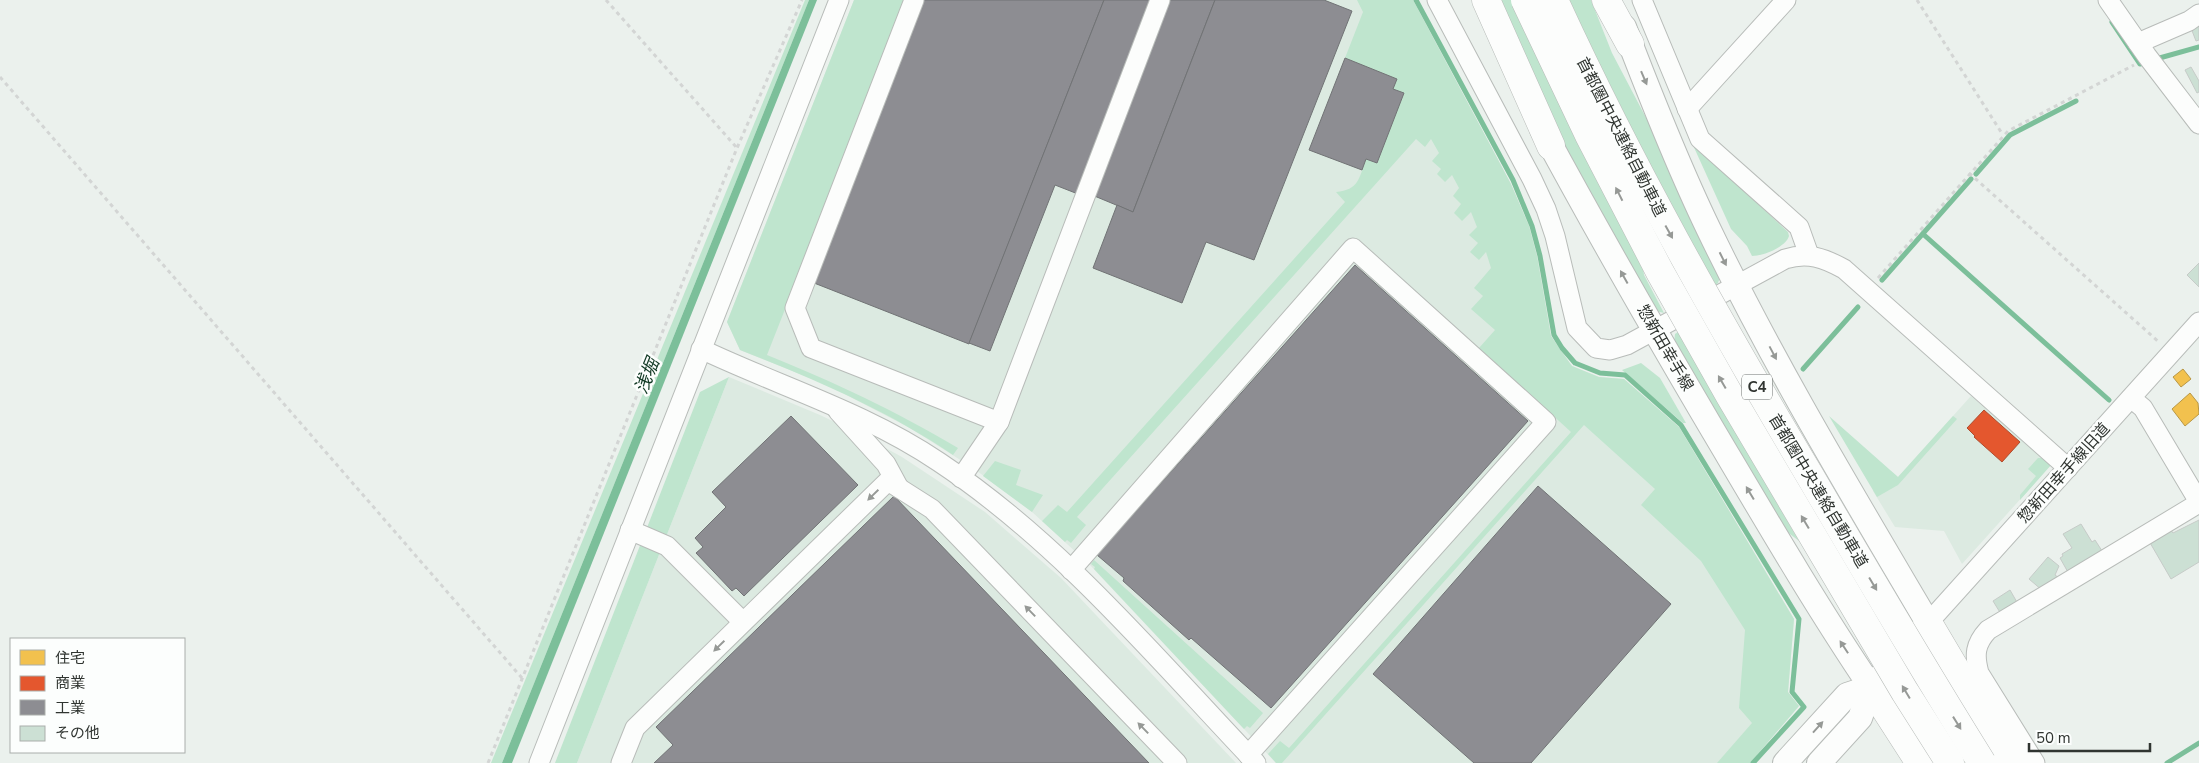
<svg xmlns="http://www.w3.org/2000/svg" width="2199" height="763" viewBox="0 0 2199 763" font-family="'Nunito Sans','Noto Sans JP',sans-serif">
	<style>
		.built { fill: #dceae1 }
		.green { fill: #bfe5ce }
		.water { fill: #7cbf9a }
		.homes { fill: #f2c14e; stroke: #b89745 }
		.shops { fill: #e4572e; stroke: #ae4d2f }
		.industry { fill: #8d8d92; stroke: #717375 }
		.lines { fill: none; stroke-linecap: round; stroke-linejoin: round }
		.stream { stroke: #7cbf9a; stroke-width: 5 }
		.building { fill: #cce0d4; stroke: #c6cbc8 }
		.minor-casing { stroke: #b8bcb9; stroke-width: 21 }
		.major-casing { stroke: #b8bcb9; stroke-width: 26 }
		.highway-casing { stroke: #b8bcb9; stroke-width: 29 }
		.path { stroke: #d3d5d4; stroke-width: 3; stroke-dasharray: 4 4; stroke-linecap: butt }
		.minor { stroke: #fcfdfc; stroke-width: 19 }
		.major { stroke: #fcfdfc; stroke-width: 24 }
		.highway { stroke: #fcfdfc; stroke-width: 28 }
		.highway-bridge-casing { stroke: #b8bcb9; stroke-width: 29; stroke-linecap: butt }
		.highway-bridge { stroke: #fcfdfc; stroke-width: 28 }
		.oneway { fill: #969996 }
		.labels { text-anchor: middle; dominant-baseline: central; stroke-width: 5; stroke-linejoin: round; paint-order: stroke }
		.shield { fill: #fcfefd; stroke: #6d716e; stroke-width: 1 }
		.shield-label { font-size: 15px; font-weight: bold; fill: #303531 }
		.street-label { font-size: 16px; fill: #303531; stroke: #fcfefd }
		.water-label { font-size: 18px; font-style: italic; fill: #113924; stroke: #fcfefd }
	</style>
	<rect width="100%" height="100%" fill="#ebf1ed"/>
	<g class="built">
		<polygon points="854,0 1413,0 1511,184 1529,226 1537,256 1551,336 1572,366 1599,377 1624,379 1679,427 1794,619 1788,692 1799,706 1750,763 1276,763 1090,565 1032,512 973,468 910,428 827,385 740,350 727,322"/>
		<polygon points="729,377 820,415 858,433 902,457 985,512 1061,578 1236,763 577,763"/>
		<polygon points="1971,396 2051,465 1962,564 1944,531 1895,527 1873,491 1891,471 1898,477"/>
	</g>
	<g class="green">
		<polygon points="805,0 809,0 502,763 491,763"/>
		<path d="M854 0H907L767 355C836 383 894 410 958 448L953 455C887 410 814 379 740 350L727 322Z"/>
		<path d="M1357 0H1413L1511 184 1529 226 1537 256 1551 336 1559 348 1572 366 1599 377 1624 379 1679 427 1794 619 1788 692 1799 706 1750 763H1717L1752 723 1739 708 1745 630 1701 561 1641 505 1655 489 1584 425 1282 763H1276L1268 754 1280 741 1289 748 1571 432 1479 348 1495 330 1471 309 1483 296 1474 288 1491 268 1486 252 1479 260 1470 252 1478 243 1469 235 1477 227 1471 212 1462 221 1454 213 1461 204 1453 196 1459 188 1452 175 1445 182 1437 174 1441 169 1432 161 1439 153 1431 139 1425 147 1416 139 1077 517 1086 525 1071 543 1067 540 1065 542 1042 521 1058 505 1067 512 1345 202 1336 192C1359 190 1359 178 1366 159L1377 163 1404 93 1393 89 1397 79 1345 58 1363 12Z"/>
		<polygon points="1495,0 1512,0 1643,267 1644,275 1664,313 1656,311 1546,115"/>
		<polygon points="1568,0 1591,0 1612,53 1664,152 1720,277 1718,283 1715,286 1614,99"/>
		<path d="M1692 143 1788 232 1789 236C1786 247 1763 256 1752 256L1747 246 1731 229Z"/>
		<polygon points="1678,332 1799,541 1786,531 1674,343 1675,334"/>
		<polygon points="1641,363 1660,378 1686,423 1683,423 1622,370"/>
		<polygon points="729,377 577,763 555,763 700,392"/>
		<polygon points="1829,416 1898,477 1953,416 1957,419 1898,485 1877,497"/>
		<polygon points="2038,458 2043,458 2051,465 2020,500 2020,495 2036,476 2028,469"/>
		<polygon points="995,461 1021,470 1016,485 1043,495 1032,512 983,476"/>
		<polygon points="1094,560 1263,713 1250,728 1247,726 1244,729 1094,569 1095,567 1091,564"/>
	</g>
	<polygon class="water" points="809,0 817,0 512,763 502,763"/>
	<g class="homes">
		<polygon points="2183,369 2191,379 2181,387 2173,377"/>
		<polygon points="2190,393 2198,403 2199,414 2185,426 2172,409"/>
	</g>
	<polygon class="shops" points="1984,410 2020,442 2002,462 1974,437 1975,436 1967,428"/>
	<g class="industry">
		<polygon points="919,0 1104,0 969,344 809,281"/>
		<polygon points="1104,0 1215,0 1133,212 1080,190 1078,194 1055,185 990,351 969,343"/>
		<polygon points="1215,0 1324,0 1352,11 1254,260 1206,242 1182,303 1093,268 1117,205 1133,212"/>
		<polygon points="1345,58 1397,79 1393,89 1404,93 1377,163 1366,159 1362,170 1309,150"/>
		<polygon points="1355,265 1528,421 1271,708 1191,638 1189,640 1123,581 1124,578 1097,555"/>
		<polygon points="791,416 858,485 744,596 736,588 732,591 696,553 703,547 695,538 726,507 712,492"/>
		<polygon points="1538,486 1671,604 1531,763 1474,763 1373,674"/>
		<polygon points="894,496 1149,763 654,763 673,745 656,727"/>
	</g>
	<g class="lines">
		<g class="stream">
			<polyline points="1416,0 1513,180 1532,226 1540,256 1554,335 1562,348 1575,363 1600,373 1625,375 1681,425 1799,619 1792,692 1804,707 1753,763"/>
			<polyline points="2112,22 2140,64 2145,63"/>
			<polyline points="2156,59 2199,47"/>
			<polyline points="1976,174 2010,135 2076,101"/>
			<polyline points="1923,234 2109,400"/>
			<polyline points="1882,280 1971,179"/>
			<polyline points="1803,369 1858,307"/>
			<polyline points="2167,763 2199,743"/>
		</g>
	</g>
	<g class="building">
		<polygon points="2199,25 2199,40 2196,41 2191,28"/>
		<polygon points="2191,67 2199,81 2199,92 2197,93 2185,70"/>
		<polygon points="2199,263 2199,287 2187,275"/>
		<polygon points="2199,520 2199,562 2171,579 2149,541 2170,529 2173,533"/>
		<polygon points="2081,524 2092,542 2095,540 2104,554 2069,574 2060,558 2063,556 2062,554 2072,548 2063,534"/>
		<polygon points="2048,557 2059,566 2055,575 2059,578 2043,591 2029,579"/>
		<polygon points="2010,590 2018,604 2001,614 1993,601"/>
	</g>
	<g class="lines">
		<g class="minor-casing">
			<g id="minor">
				<polyline points="914,0 795,308 811,348 999,422"/>
				<path d="M1437 0 1532 179 1546 209 1555 236 1577 328 1596 348 1610 350 1627 345 1785 259C1808 252 1824 258 1844 269L2068 468"/>
				<polyline points="1642,0 1700,139 1799,227 1809,255"/>
				<polyline points="2108,0 2147,56 2199,124"/>
				<polyline points="2138,43 2189,21 2199,14"/>
				<polyline points="1687,109 1786,0"/>
				<path d="M701 349C781 387 865 412 939 462 1061 543 1156 658 1256 763"/>
				<polyline points="2131,398 2143,408 2199,502"/>
				<polyline points="838,411 886,464 899,488"/>
				<polyline points="961,478 999,422 1160,0"/>
				<polyline points="630,530 667,546 743,622"/>
				<polyline points="1071,570 1353,248 1546,422 1248,755"/>
				<polyline points="1928,623 2199,322"/>
				<polyline points="539,763 839,0"/>
				<polyline points="621,763 635,728 888,481 932,509 1177,763"/>
				<path d="M2035 763 1979 673C1974 655 1975 644 1988 630L2199 503"/>
			</g>
		</g>
		<g class="major-casing">
			<g id="major">
				<path d="M1624 27C1650 95 1677 164 1709 230 1774 365 1852 494 1928 623L1871 687 1860 718 1819 763"/>
				<path d="M1542 129C1597 231 1655 332 1714 432 1765 518 1815 604 1871 687"/>
				<polyline points="1785,763 1847,695 1871,687"/>
			</g>
		</g>
		<g class="highway-casing">
			<g id="highway">
				<polyline points="1486,0 1551,146"/>
				<polyline points="1606,0 1630,44"/>
				<polyline points="1928,623 2011,763"/>
				<polyline points="1871,687 1920,763"/>
			</g>
		</g>
		<g class="path">
			<polyline points="606,0 737,148"/>
			<polyline points="1917,0 2003,135"/>
			<polyline points="0,77 522,678"/>
			<polyline points="1969,173 2160,343"/>
			<polyline points="1878,278 2008,131 2134,65"/>
			<polyline points="488,763 737,148 802,0"/>
		</g>
		<use href="#minor" class="minor"/>
		<use href="#major" class="major"/>
		<use href="#highway" class="highway"/>
		<g class="highway-bridge-casing">
			<g id="highway-bridge">
				<polyline points="1525,0 1589,135 1660,272 1730,396 1905,692 1950,763"/>
				<path d="M1554 0C1629 164 1718 321 1810 476 1866 572 1923 668 1982 763"/>
			</g>
		</g>
		<use href="#highway-bridge" class="highway-bridge"/>
	</g>
	<defs><path id="oneway-solid" d="M-6-.8H1V-3.2L6.5 0L1 3.2V.8H-6Z" transform="scale(1.25)"/></defs>
	<g class="oneway">
		<use href="#oneway-solid" transform="translate(1644 78) rotate(67)"/>
		<use href="#oneway-solid" transform="translate(1619 194) rotate(-117)"/>
		<use href="#oneway-solid" transform="translate(1669 232) rotate(61)"/>
		<use href="#oneway-solid" transform="translate(1723 259) rotate(63)"/>
		<use href="#oneway-solid" transform="translate(1624 277) rotate(-119)"/>
		<use href="#oneway-solid" transform="translate(1773 353) rotate(62)"/>
		<use href="#oneway-solid" transform="translate(1722 382) rotate(-120)"/>
		<use href="#oneway-solid" transform="translate(1750 493) rotate(-121)"/>
		<use href="#oneway-solid" transform="translate(873 495) rotate(136)"/>
		<use href="#oneway-solid" transform="translate(1805 522) rotate(-121)"/>
		<use href="#oneway-solid" transform="translate(1873 584) rotate(59)"/>
		<use href="#oneway-solid" transform="translate(1030 611) rotate(-134)"/>
		<use href="#oneway-solid" transform="translate(719 646) rotate(136)"/>
		<use href="#oneway-solid" transform="translate(1844 647) rotate(-123)"/>
		<use href="#oneway-solid" transform="translate(1906 692) rotate(-121)"/>
		<use href="#oneway-solid" transform="translate(1957 723) rotate(58)"/>
		<use href="#oneway-solid" transform="translate(1818 727) rotate(-48)"/>
		<use href="#oneway-solid" transform="translate(1143 728) rotate(-134)"/>
	</g>
	<g class="labels">
		<rect class="shield" x="1742" y="374.5" width="30" height="25" rx="4"/>
		<g class="shield-label">
			<text x="1757" y="387">C4</text>
		</g>
		<g class="street-label">
			<text transform="translate(1621 137) rotate(63)">首都圏中央連絡自動車道</text>
			<text transform="translate(1665 348) rotate(60)">惣新田幸手線</text>
			<text transform="translate(2064 473) rotate(-48)">惣新田幸手線旧道</text>
			<text transform="translate(1818 491) rotate(59)">首都圏中央連絡自動車道</text>
		</g>
		<g class="water-label">
			<text transform="translate(647 376) rotate(-68)">浅堀</text>
		</g>
	</g>
	<rect x="10" y="638" width="175" height="115" fill="#fcfefd" stroke="#aaaeab"/>
	<rect x="20" y="650" width="25" height="15" fill="#f2c14e" stroke="#aaaeab"/>
	<text x="55" y="663" font-size="15" fill="#303531">住宅</text>
	<rect x="20" y="676" width="25" height="15" fill="#e4572e" stroke="#aaaeab"/>
	<text x="55" y="688" font-size="15" fill="#303531">商業</text>
	<rect x="20" y="700" width="25" height="15" fill="#8d8d92" stroke="#aaaeab"/>
	<text x="55" y="713" font-size="15" fill="#303531">工業</text>
	<rect x="20" y="726" width="25" height="15" fill="#cce0d4" stroke="#aaaeab"/>
	<text x="55" y="738" font-size="15" fill="#303531">その他</text>
	<path d="M2029 743v8h121v-8" fill="none" stroke="#303531" stroke-width="2.5"/>
	<text x="2036" y="743" font-size="15" fill="#303531" stroke="#fcfefd" stroke-width="4" paint-order="stroke">50 m</text>
</svg>
